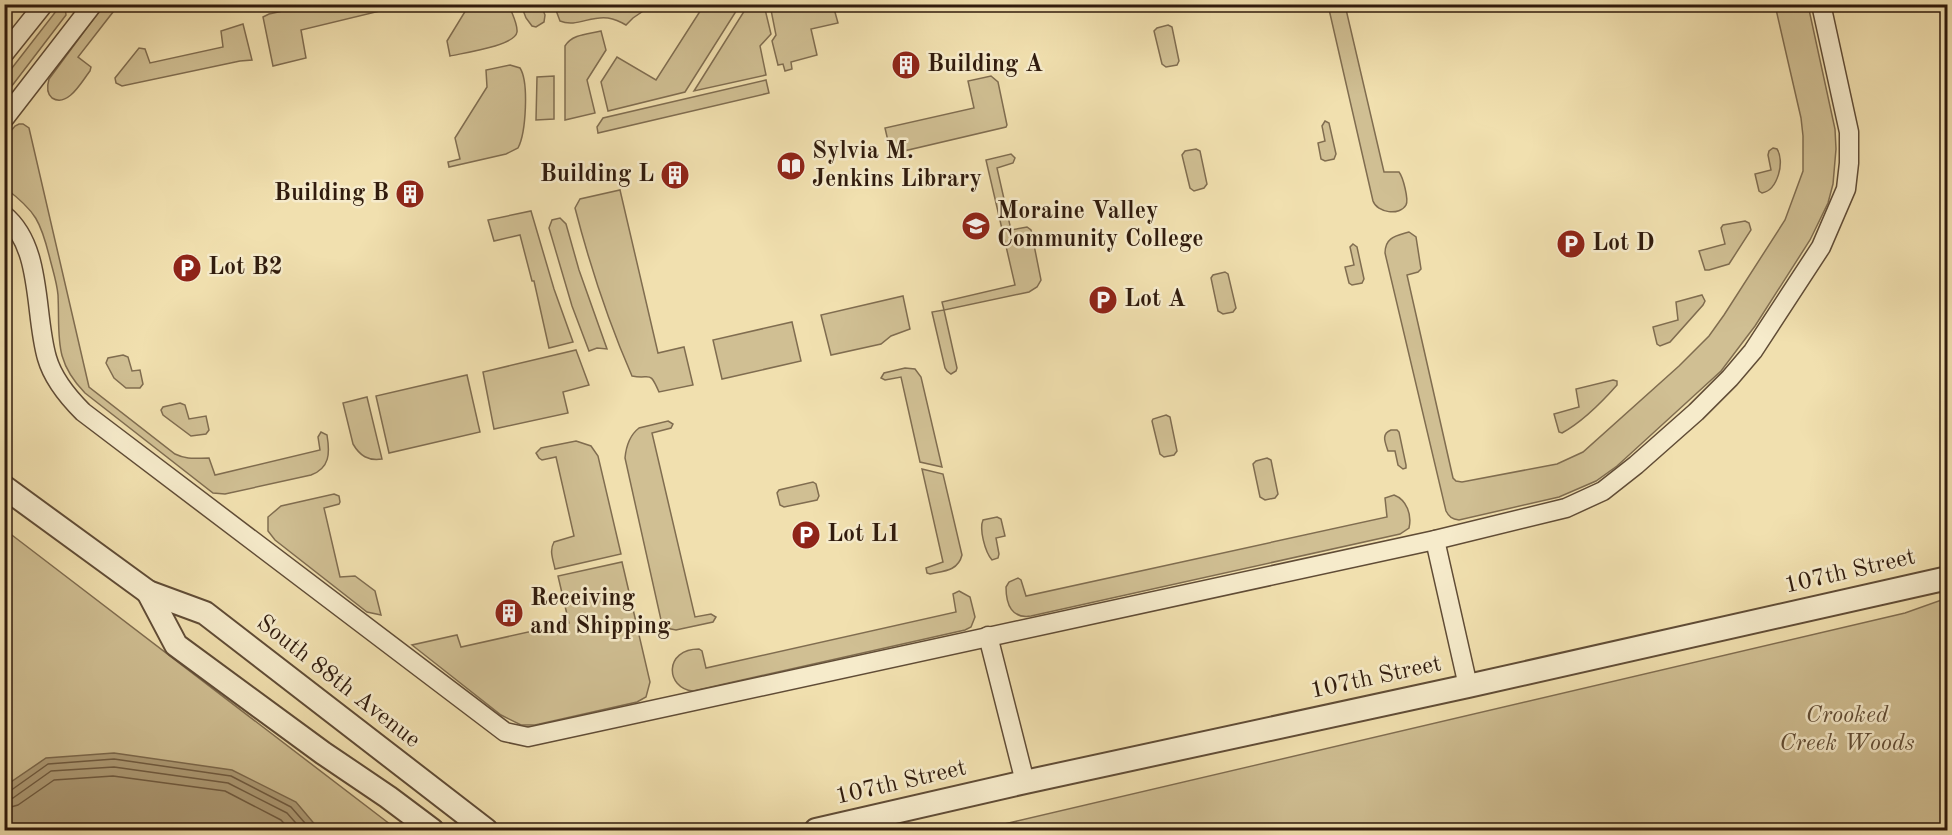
<svg xmlns="http://www.w3.org/2000/svg" width="1952" height="835" viewBox="0 0 1952 835" font-family="'Old Standard TT',serif">
	<style>
		.green { fill: #d0bf93; stroke: #806d50; stroke-width: 1.5 }
		.water { fill: #af9d78; stroke: #7c694d; stroke-width: 1.5 }
		.lines { fill: none; stroke-linecap: round; stroke-linejoin: round }
		.shore { stroke: #705c42; stroke-width: 1.5 }
		.minor-casing { stroke: #604c36; stroke-width: 21 }
		.tertiary-casing { stroke: #604c36; stroke-width: 26 }
		.minor { stroke: #f6ebcb; stroke-width: 18 }
		.tertiary { stroke: #f6ebcb; stroke-width: 22 }
		.labels { text-anchor: middle; dominant-baseline: central; stroke-width: 5; stroke-linejoin: round; paint-order: stroke }
		.poi-label { font-size: 24px; font-weight: bold; fill: #301b0d; stroke: #f6ebcb; text-anchor: start }
		.street-label { font-size: 24px; fill: #301b0d; stroke: #f6ebcb }
		.park-label { font-size: 24px; font-style: italic; fill: #604c35; stroke: #f6ebcb }
	</style>
	<rect width="100%" height="100%" fill="#f1e0af"/>
	<filter id="stains"><feTurbulence type="fractalNoise" baseFrequency=".00333" numOctaves="4"/><feColorMatrix values="0 0 0 0 .2 0 0 0 0 .09 0 0 0 0 .02 0 0 0 .5 -.17"/></filter>
	<radialGradient id="worn" r=".72"><stop offset=".6" stop-color="#630" stop-opacity="0"/><stop offset="1" stop-color="#630" stop-opacity=".3"/></radialGradient>
	<g class="green">
		<polygon points="310,5 379,5 380,11 301,30 306,58 273,66 263,17 269,14"/>
		<path d="M469 5H509C511 12 518 24 517 32 515 46 463 53 450 56L447 41Z"/>
		<polygon points="521,5 541,5 545,15 544,22 536,27 532,26 526,18"/>
		<path d="M554 5V4L652 5 633 18 626 25C621 22 614 19 608 18 591 15 576 28 560 21Z"/>
		<polygon points="704,5 740,5 685,92 608,111 601,82 617,57 656,80"/>
		<polygon points="748,5 764,5 771,34 760,46 766,75 694,91"/>
		<polygon points="770,5 833,5 838,23 811,29 817,55 791,62 792,69 785,71 783,64 778,65 772,41 776,35"/>
		<path d="M1328 5H1345L1384 172H1399C1403 177 1409 200 1406 205 1400 216 1377 213 1373 201Z"/>
		<path d="M1775 5H1808L1835 129 1836 149 1833 184 1828 203 1810 240 1755 326 1721 371 1617 466 1596 481 1559 497 1459 520C1452 519 1449 517 1446 511L1385 253C1385 237 1396 236 1409 232L1416 237 1421 269 1418 272 1407 275 1453 478 1456 481 1462 482 1557 464 1583 452 1679 366 1709 336 1724 315 1785 220 1803 171V136L1801 118Z"/>
		<polygon points="60,6 65,7 66,15 5,95 5,77"/>
		<path d="M111 6 113 12 78 57 91 67 90 71C82 81 68 108 52 98 46 93 47 86 49 79L100 10Z"/>
		<polygon points="243,24 252,60 240,61 122,86 116,83 115,78 139,48 145,49 150,63 223,47 221,31"/>
		<polygon points="1168,25 1172,27 1179,61 1177,65 1166,67 1162,64 1154,31 1157,28"/>
		<path d="M601 31 606 50 587 80 595 113 565 120V46C572 34 589 34 601 31Z"/>
		<path d="M510 65 520 68C529 82 526 133 518 148L506 154 449 167 448 162 460 159 455 138 487 87 486 70Z"/>
		<polygon points="554,76 554,119 536,120 537,77"/>
		<polygon points="991,76 998,82 1007,125 1006,127 891,154 885,128 974,108 968,81"/>
		<polygon points="766,80 769,93 598,133 597,127 603,118"/>
		<polygon points="1325,121 1329,123 1336,154 1334,159 1325,161 1321,159 1318,143 1325,141 1322,126"/>
		<path d="M19 124H23L29 128 89 387 175 454C187 460 196 458 209 458L215 475 320 450 318 437 321 432 327 435C330 453 330 468 311 475L225 494 213 493 85 393C53 360 60 337 58 295 57 283 53 271 50 259 41 222 36 211 5 188V138L15 126Z"/>
		<path d="M1773 148 1777 149C1785 161 1778 190 1762 193L1759 191 1755 174 1771 170 1768 155 1769 151Z"/>
		<polygon points="1196,149 1200,151 1207,184 1204,188 1194,191 1190,188 1182,155 1185,151"/>
		<polygon points="1011,154 1015,158 1013,163 997,168 1011,230 1027,227 1031,230 1041,280 1037,287 1029,292 944,310 957,368 956,371 951,374 947,371 945,368 932,312 944,310 942,302 1015,285 986,160"/>
		<path d="M620 190 658 353 684 347 693 385 659 392C649 369 651 380 632 376 608 321 590 266 575 208L580 199Z"/>
		<polygon points="531,211 554,289 573,342 549,348 534,281 532,281 520,235 494,241 488,220"/>
		<polygon points="560,218 566,224 579,270 607,349 597,348 589,351 572,306 549,228 552,220"/>
		<polygon points="1745,221 1749,223 1751,230 1729,264 1709,270 1705,270 1699,251 1725,244 1721,228 1723,225"/>
		<polygon points="1353,244 1357,247 1364,279 1362,283 1352,285 1349,283 1345,267 1354,265 1350,247"/>
		<polygon points="1225,272 1228,274 1236,308 1233,312 1223,314 1218,311 1211,278 1213,275"/>
		<polygon points="1702,295 1705,301 1703,305 1670,342 1660,346 1657,344 1653,327 1678,320 1676,302"/>
		<polygon points="903,296 910,329 891,336 881,344 831,355 821,315"/>
		<polygon points="792,322 801,361 722,379 713,340"/>
		<polygon points="576,350 589,385 563,392 568,413 494,429 483,372"/>
		<polygon points="123,355 128,357 132,371 140,370 143,384 140,388 126,388 114,378 106,363 108,358"/>
		<polygon points="905,368 915,369 921,377 942,467 920,462 901,377 885,380 881,378 884,373"/>
		<polygon points="467,375 480,432 389,453 376,396"/>
		<path d="M1613 380 1617 381V385C1602 402 1582 422 1562 433L1559 432 1554 414 1579 407 1576 389Z"/>
		<path d="M367 397 382 459C368 461 360 456 353 444L343 403Z"/>
		<polygon points="180,403 185,405 189,419 206,416 209,430 206,434 191,436 163,415 161,410 163,407"/>
		<polygon points="1166,415 1170,417 1177,451 1174,455 1164,457 1160,454 1152,421 1153,419"/>
		<path d="M668 421 673 424 671 428 652 433 695 617 711 614 716 617 713 622 676 630 666 628 661 620 625 458C626 447 630 435 639 428Z"/>
		<path d="M1391 430H1397L1399 432 1406 465V468L1403 469 1398 465 1395 451H1388C1385 442 1381 434 1391 430Z"/>
		<path d="M576 441 591 446 598 456 621 554 555 569C553 559 549 551 554 542L574 536 556 457 542 460 539 458 536 453 541 448Z"/>
		<polygon points="1267,458 1271,460 1278,494 1275,498 1265,500 1260,497 1253,464 1256,461"/>
		<path d="M922 469 943 474 962 555C958 571 944 571 930 574L927 573 926 568 943 562Z"/>
		<polygon points="813,482 816,484 819,496 817,500 784,507 780,505 777,493 779,490"/>
		<polygon points="334,494 339,496 340,502 339,504 324,508 340,577 355,576 375,591 381,615 367,612 275,540 268,531 268,517 281,506"/>
		<path d="M1394 495C1407 500 1412 515 1409 528L1400 534 1031 616C1012 619 1006 605 1006 587L1009 582 1018 578 1021 580 1026 596 1387 517 1385 498Z"/>
		<path d="M997 517 1001 519 1005 536 996 538 999 554 998 558 992 560C985 552 979 529 983 520Z"/>
		<polygon points="4,529 395,828 397,830 5,830"/>
		<polygon points="622,562 650,682 646,697 637,702 535,725 521,725 501,715 412,645 457,635 461,647 569,623 558,576"/>
		<path d="M959 591 970 597 975 617 971 627 965 630 693 691C665 688 664 649 699 649L702 651 706 668 956 612 953 594Z"/>
		<polygon points="1947,598 1947,830 979,830 1905,613"/>
	</g>
	<polygon class="water" points="114,753 232,770 296,802 317,827 317,830 5,830 5,789 8,784 46,758"/>
	<g class="lines">
		<g class="shore">
			<polyline points="4,792 10,791 48,764 114,759 231,776 291,807 311,830"/>
			<polyline points="4,800 13,798 51,771 114,767 228,783 287,813 302,830"/>
			<polyline points="4,809 18,805 54,780 113,776 225,791 281,820 290,830"/>
		</g>
		<g class="minor-casing">
			<g id="minor">
				<polyline points="4,54 44,4"/>
				<polyline points="4,119 93,4"/>
				<path d="M4 215C43 247 34 314 47 358 53 379 67 396 83 412L505 732 528 737 1435 540 1566 508 1603 491 1636 465 1696 412 1730 378 1753 351 1821 247 1846 189 1849 163V132L1821 4"/>
				<polyline points="1435,540 1468,686"/>
				<polyline points="988,636 1025,782"/>
			</g>
		</g>
		<g class="tertiary-casing">
			<g id="tertiary">
				<polyline points="4,487 148,592 205,613 486,830"/>
				<polyline points="148,592 176,645 323,753 388,797 432,830"/>
				<polyline points="816,830 1025,782 1468,686 1948,578"/>
			</g>
		</g>
		<use href="#minor" class="minor"/>
		<use href="#tertiary" class="tertiary"/>
	</g>
	<defs>
		<g id="building-disc" transform="scale(1.5)"><circle r="9.5" fill="#8f2418" stroke="#f6ebcb"/><path d="M-4-6H4V6H1V3H-1V6H-4ZM-2.5-4.3h1.7v1.8h-1.7ZM.8-4.3h1.7v1.8H.8ZM-2.5-1h1.7V.8h-1.7ZM.8-1h1.7V.8H.8Z" fill="#fff"/></g>
		<g id="library-disc" transform="scale(1.5)"><circle r="9.5" fill="#8f2418" stroke="#f6ebcb"/><path d="M-6-4Q-3-5.5-.7-3.5V5Q-3 3-6 4ZM6-4Q3-5.5 .7-3.5V5Q3 3 6 4Z" fill="#fff"/></g>
		<g id="university-disc" transform="scale(1.5)"><circle r="9.5" fill="#8f2418" stroke="#f6ebcb"/><path d="M0-5L7-2L0 1L-7-2ZM-4 1L0 2.5L4 1V4Q0 6-4 4Z" fill="#fff"/></g>
		<g id="parking-disc" transform="scale(1.5)"><circle r="9.5" fill="#8f2418" stroke="#f6ebcb"/><path d="M-3.5-5.5H1a3.5 3.5 0 0 1 0 7H-1V5.5H-3.5ZM-1-3.4V-.6H.8a1.4 1.4 0 0 0 0-2.8Z" fill="#fff"/></g>
	</defs>
	<g fill-rule="evenodd">
		<use href="#building-disc" x="906" y="65"/>
		<use href="#library-disc" x="791" y="166"/>
		<use href="#building-disc" x="675" y="175"/>
		<use href="#building-disc" x="410" y="194"/>
		<use href="#university-disc" x="976" y="226"/>
		<use href="#parking-disc" x="1571" y="244"/>
		<use href="#parking-disc" x="187" y="268"/>
		<use href="#parking-disc" x="1103" y="300"/>
		<use href="#parking-disc" x="806" y="535"/>
		<use href="#building-disc" x="509" y="613"/>
	</g>
	<g class="labels">
		<g class="poi-label">
			<text x="927" y="65">Building A</text>
			<text x="812" y="152">Sylvia M.<tspan x="812" dy="28">Jenkins Library</tspan></text>
			<text x="654" y="175" text-anchor="end">Building L</text>
			<text x="389" y="194" text-anchor="end">Building B</text>
			<text x="997" y="212">Moraine Valley<tspan x="997" dy="28">Community College</tspan></text>
			<text x="1592" y="244">Lot D</text>
			<text x="208" y="268">Lot B2</text>
			<text x="1124" y="300">Lot A</text>
			<text x="827" y="535">Lot L1</text>
			<text x="530" y="599">Receiving<tspan x="530" dy="28">and Shipping</tspan></text>
		</g>
		<g class="street-label">
			<text transform="translate(1850 572) rotate(-13)">107th Street</text>
			<text transform="translate(1376 678) rotate(-12)">107th Street</text>
			<text transform="translate(338 682) rotate(38)">South 88th Avenue</text>
			<text transform="translate(901 783) rotate(-13)">107th Street</text>
		</g>
		<g class="park-label">
			<text x="1847" y="716">Crooked<tspan x="1847" dy="28">Creek Woods</tspan></text>
		</g>
	</g>
	<rect width="1952" height="835" fill="none" stroke="#f1e0af" stroke-width="24"/>
	<rect x="6" y="6" width="1940" height="823" fill="none" stroke="#301b0d" stroke-width="3"/>
	<rect x="12" y="12" width="1928" height="811" fill="none" stroke="#301b0d" stroke-width="1.5"/>
	<rect width="100%" height="100%" filter="url(#stains)"/>
	<rect width="100%" height="100%" fill="url(#worn)"/>
</svg>
